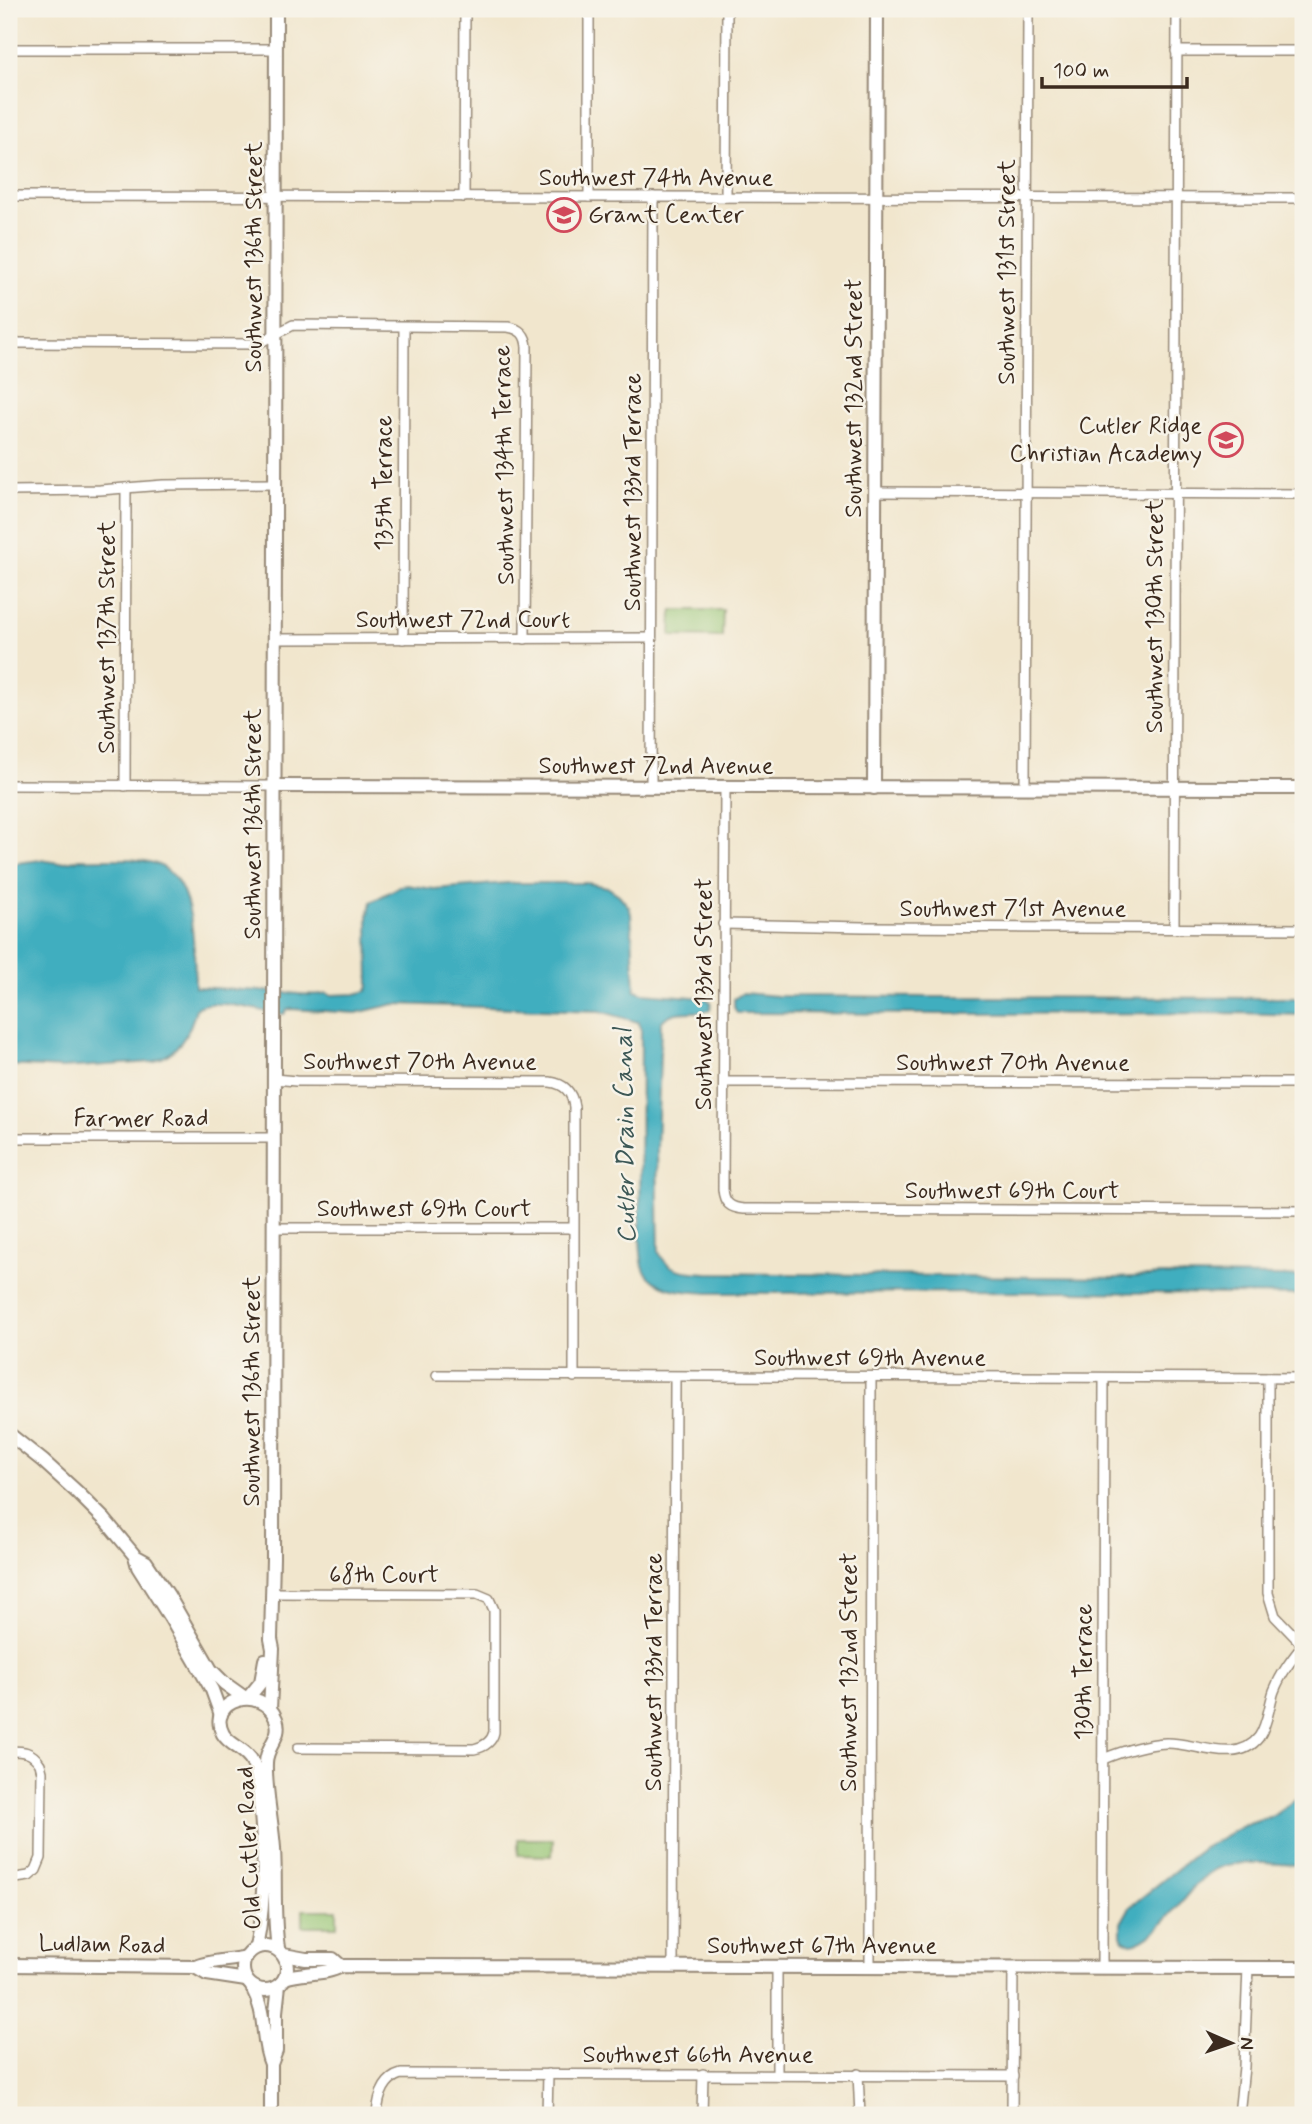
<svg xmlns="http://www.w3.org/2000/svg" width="1312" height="2124" viewBox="0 0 1312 2124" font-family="Mynerve,sans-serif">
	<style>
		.green { fill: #96c573; stroke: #687848; stroke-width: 2 }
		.water { fill: #41aebf; stroke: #3e6c6e; stroke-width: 2 }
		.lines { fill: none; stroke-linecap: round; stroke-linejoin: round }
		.street-casing { stroke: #968876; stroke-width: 12 }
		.secondary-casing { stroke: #968876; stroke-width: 16 }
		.street { stroke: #fff; stroke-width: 9 }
		.secondary { stroke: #fff; stroke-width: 12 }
		.labels { text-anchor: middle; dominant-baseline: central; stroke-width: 5; stroke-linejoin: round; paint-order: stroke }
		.street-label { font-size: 24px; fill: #3b2a1e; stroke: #f7f3e8 }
		.poi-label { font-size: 24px; fill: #3b2a1e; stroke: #f7f3e8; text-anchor: start }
		.water-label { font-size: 26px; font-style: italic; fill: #3d5856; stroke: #f7f3e8 }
	</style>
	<rect width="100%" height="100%" fill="#f7f3e8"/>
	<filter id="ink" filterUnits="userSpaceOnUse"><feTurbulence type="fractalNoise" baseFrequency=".0143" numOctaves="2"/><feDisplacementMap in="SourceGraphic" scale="14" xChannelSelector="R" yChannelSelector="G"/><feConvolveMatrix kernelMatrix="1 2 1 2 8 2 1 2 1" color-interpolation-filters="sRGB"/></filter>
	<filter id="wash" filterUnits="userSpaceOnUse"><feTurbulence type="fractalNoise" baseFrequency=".00686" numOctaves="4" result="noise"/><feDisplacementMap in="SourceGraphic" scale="28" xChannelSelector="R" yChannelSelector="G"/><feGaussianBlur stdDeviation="1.57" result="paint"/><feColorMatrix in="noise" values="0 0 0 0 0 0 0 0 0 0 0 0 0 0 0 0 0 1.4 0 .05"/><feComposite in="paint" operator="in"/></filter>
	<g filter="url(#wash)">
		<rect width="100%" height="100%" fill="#f1e6cd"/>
		<g class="green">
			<polygon points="672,610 723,610 722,637 671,636"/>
			<polygon points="518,1839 553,1839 552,1856 518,1855"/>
			<rect x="303" y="1910" width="34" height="16"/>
		</g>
		<g class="water">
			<path d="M81 859C105 860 133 856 156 864 197 879 194 952 195 987 223 989 250 990 277 992 293 993 311 997 327 993L330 995 355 994 367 991 369 986 368 916 371 902 401 886 406 885 434 889 508 883H587L607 887 619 895 629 907 631 914 635 990 643 993 705 998 711 1002 710 1010C694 1015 670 1007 661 1023L657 1149 659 1252C666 1272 689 1272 707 1273L1118 1278 1162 1275 1283 1276 1303 1277V1295L1072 1292 707 1293C685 1291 658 1292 645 1271 640 1262 641 1248 640 1237L641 1028 638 1022 600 1011 395 1004 356 1013 291 1009 287 1010 284 1014H277C259 1010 210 997 196 1008 190 1034 178 1053 153 1062L61 1068 9 1065V864L41 860 60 863Z"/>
			<polygon points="743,993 778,996 933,997 1303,998 1303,1015 1238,1013 943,1014 737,1013 734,1007 734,999"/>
			<path d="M1303 1794V1865C1279 1865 1243 1859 1221 1867 1188 1878 1164 1940 1131 1944L1123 1940 1121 1935V1923L1130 1907 1202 1849 1243 1826 1273 1816Z"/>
		</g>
	</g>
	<g filter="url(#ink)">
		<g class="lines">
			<g class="street-casing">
				<g id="street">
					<polyline points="589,9 589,197"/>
					<polyline points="9,49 276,49"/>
					<polyline points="1176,51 1303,51"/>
					<polyline points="9,196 1303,198"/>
					<polyline points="464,197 465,9"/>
					<polyline points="726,197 727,9"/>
					<path d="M9 343 257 344 293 325 508 327C521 329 526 335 527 347L525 639"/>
					<polyline points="9,491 100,490 163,485 275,484"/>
					<polyline points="875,492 1303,494"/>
					<polyline points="274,639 651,638"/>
					<polyline points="403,639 404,327"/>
					<polyline points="9,785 274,786"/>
					<polyline points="125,786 126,488"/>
					<polyline points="651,787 653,197"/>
					<path d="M725 787 723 1189C724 1203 730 1208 744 1209L1303 1211"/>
					<polyline points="1025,788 1028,9"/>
					<polyline points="723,924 864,927 1303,929"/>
					<polyline points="1174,928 1177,9"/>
					<path d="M274 1079 296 1081 550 1082C565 1084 572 1092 574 1107V1377"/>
					<polyline points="724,1082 1303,1083"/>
					<polyline points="9,1138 273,1138"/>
					<polyline points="274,1228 573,1228"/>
					<polyline points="437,1375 1303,1378"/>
					<polyline points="1268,1378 1268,1593 1275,1616 1303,1645"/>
					<path d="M272 1593 477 1594 489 1599 494 1610V1732C492 1742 483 1747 474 1749L298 1748"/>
					<path d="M9 1751C23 1751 32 1751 40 1764L42 1772 41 1858 36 1870 29 1876 9 1879"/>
					<path d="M1103 1759C1123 1751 1145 1744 1166 1743 1195 1742 1237 1766 1259 1737 1268 1724 1269 1705 1274 1691 1281 1673 1292 1659 1303 1645"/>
					<polyline points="1102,1966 1104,1378"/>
					<polyline points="673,1967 675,1377"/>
					<polyline points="777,1968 777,2075"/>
					<polyline points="870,1968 871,1378"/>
					<polyline points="858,2074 860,2115"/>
					<path d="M377 2115C378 2099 383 2079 401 2074L1013 2076"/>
					<polyline points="547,2115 548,2074"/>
					<polyline points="702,2115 703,2074"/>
					<polyline points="1012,2115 1013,1967"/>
					<polyline points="1239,2115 1244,2067 1248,1967"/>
				</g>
			</g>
			<g class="secondary-casing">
				<g id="secondary">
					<polyline points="274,786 1303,788"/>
					<polyline points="874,788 877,9"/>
					<polyline points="9,1434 43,1461 77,1492 105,1520 135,1556 146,1562 168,1595 211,1670 224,1683 245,1698"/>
					<polyline points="135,1556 138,1567 171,1619 212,1690 221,1715"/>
					<polyline points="248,1698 261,1682 265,1660"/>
					<polyline points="270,1709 273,1649 271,1639 273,1558 276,9"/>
					<circle cx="265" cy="1968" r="22"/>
					<path d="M256 1947C266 1900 265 1851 260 1804 259 1791 259 1775 253 1763 247 1749 230 1746 223 1734 205 1700 262 1683 276 1719 283 1737 266 1745 266 1763 265 1789 272 1821 274 1848 276 1881 273 1915 278 1948"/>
					<polyline points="284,1955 306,1959 333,1959 341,1966"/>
					<path d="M9 1965 195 1967C211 1960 229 1961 246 1957"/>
					<polyline points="195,1967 207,1974 246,1980"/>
					<path d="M285 1978C302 1971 325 1976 341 1966 661 1968 982 1966 1303 1968"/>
					<path d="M252 1987C268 2016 260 2039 271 2064"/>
					<polyline points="271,2115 271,2064 276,2051 276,2012 279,1985"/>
				</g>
			</g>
			<use href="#street" class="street"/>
			<use href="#secondary" class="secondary"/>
		</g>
	</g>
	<defs>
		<g id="school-ring" transform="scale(1.75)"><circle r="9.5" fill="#f7f3e8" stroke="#d1495b" stroke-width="1.5"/><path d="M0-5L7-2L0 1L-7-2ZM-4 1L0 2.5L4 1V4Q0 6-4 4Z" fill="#d1495b"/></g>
	</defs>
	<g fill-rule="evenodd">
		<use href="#school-ring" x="564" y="215"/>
		<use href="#school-ring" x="1226" y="440"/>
	</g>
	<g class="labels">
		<g class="street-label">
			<text x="656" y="178">Southwest 74th Avenue</text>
			<text transform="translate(254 257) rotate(-90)">Southwest 136th Street</text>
			<text transform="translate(1007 272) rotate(-90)">Southwest 131st Street</text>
			<text transform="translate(854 398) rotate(-90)">Southwest 132nd Street</text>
			<text transform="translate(505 465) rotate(-91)">Southwest 134th Terrace</text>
			<text transform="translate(384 483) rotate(-90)">135th Terrace</text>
			<text transform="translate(633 492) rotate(-90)">Southwest 133rd Terrace</text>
			<text transform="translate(1155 616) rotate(-90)">Southwest 130th Street</text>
			<text x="463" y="620">Southwest 72nd Court</text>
			<text transform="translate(107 637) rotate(-90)">Southwest 137th Street</text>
			<text x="656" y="766">Southwest 72nd Avenue</text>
			<text transform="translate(253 824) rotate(-90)">Southwest 136th Street</text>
			<text x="1013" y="909">Southwest 71st Avenue</text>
			<text transform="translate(704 994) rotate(-90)">Southwest 133rd Street</text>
			<text x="420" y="1062">Southwest 70th Avenue</text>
			<text x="1013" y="1063">Southwest 70th Avenue</text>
			<text x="141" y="1119">Farmer Road</text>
			<text x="1012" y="1191">Southwest 69th Court</text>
			<text x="424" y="1209">Southwest 69th Court</text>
			<text x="870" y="1358">Southwest 69th Avenue</text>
			<text transform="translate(252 1391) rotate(-90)">Southwest 136th Street</text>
			<text x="384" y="1575">68th Court</text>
			<text transform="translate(654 1672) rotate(-90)">Southwest 133rd Terrace</text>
			<text transform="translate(849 1672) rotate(-90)">Southwest 132nd Street</text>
			<text transform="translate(1084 1672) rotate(-90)">130th Terrace</text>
			<text transform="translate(250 1848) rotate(-93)">Old Cutler Road</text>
			<text transform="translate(102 1945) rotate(1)">Ludlam Road</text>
			<text x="822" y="1946">Southwest 67th Avenue</text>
			<text x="698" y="2055">Southwest 66th Avenue</text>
		</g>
		<g class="poi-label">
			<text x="588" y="215">Grant Center</text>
			<text x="1202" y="426" text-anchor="end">Cutler Ridge<tspan x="1202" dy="28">Christian Academy</tspan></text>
		</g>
		<g class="water-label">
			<text transform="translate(626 1136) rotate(-91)">Cutler Drain Canal</text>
		</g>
	</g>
	<rect width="1312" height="2124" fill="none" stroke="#f7f3e8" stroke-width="35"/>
	<g transform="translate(1231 2043) rotate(92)" stroke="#f7f3e8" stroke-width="5" paint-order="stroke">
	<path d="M0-5L12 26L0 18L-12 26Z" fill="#3b2a1e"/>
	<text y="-10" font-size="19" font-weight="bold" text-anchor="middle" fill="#3b2a1e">N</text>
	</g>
	<path d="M1042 77v10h145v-10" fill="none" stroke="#3b2a1e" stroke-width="3.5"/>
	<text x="1053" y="77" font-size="21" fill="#3b2a1e" stroke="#f7f3e8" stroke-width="5" paint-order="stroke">100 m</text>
</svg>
